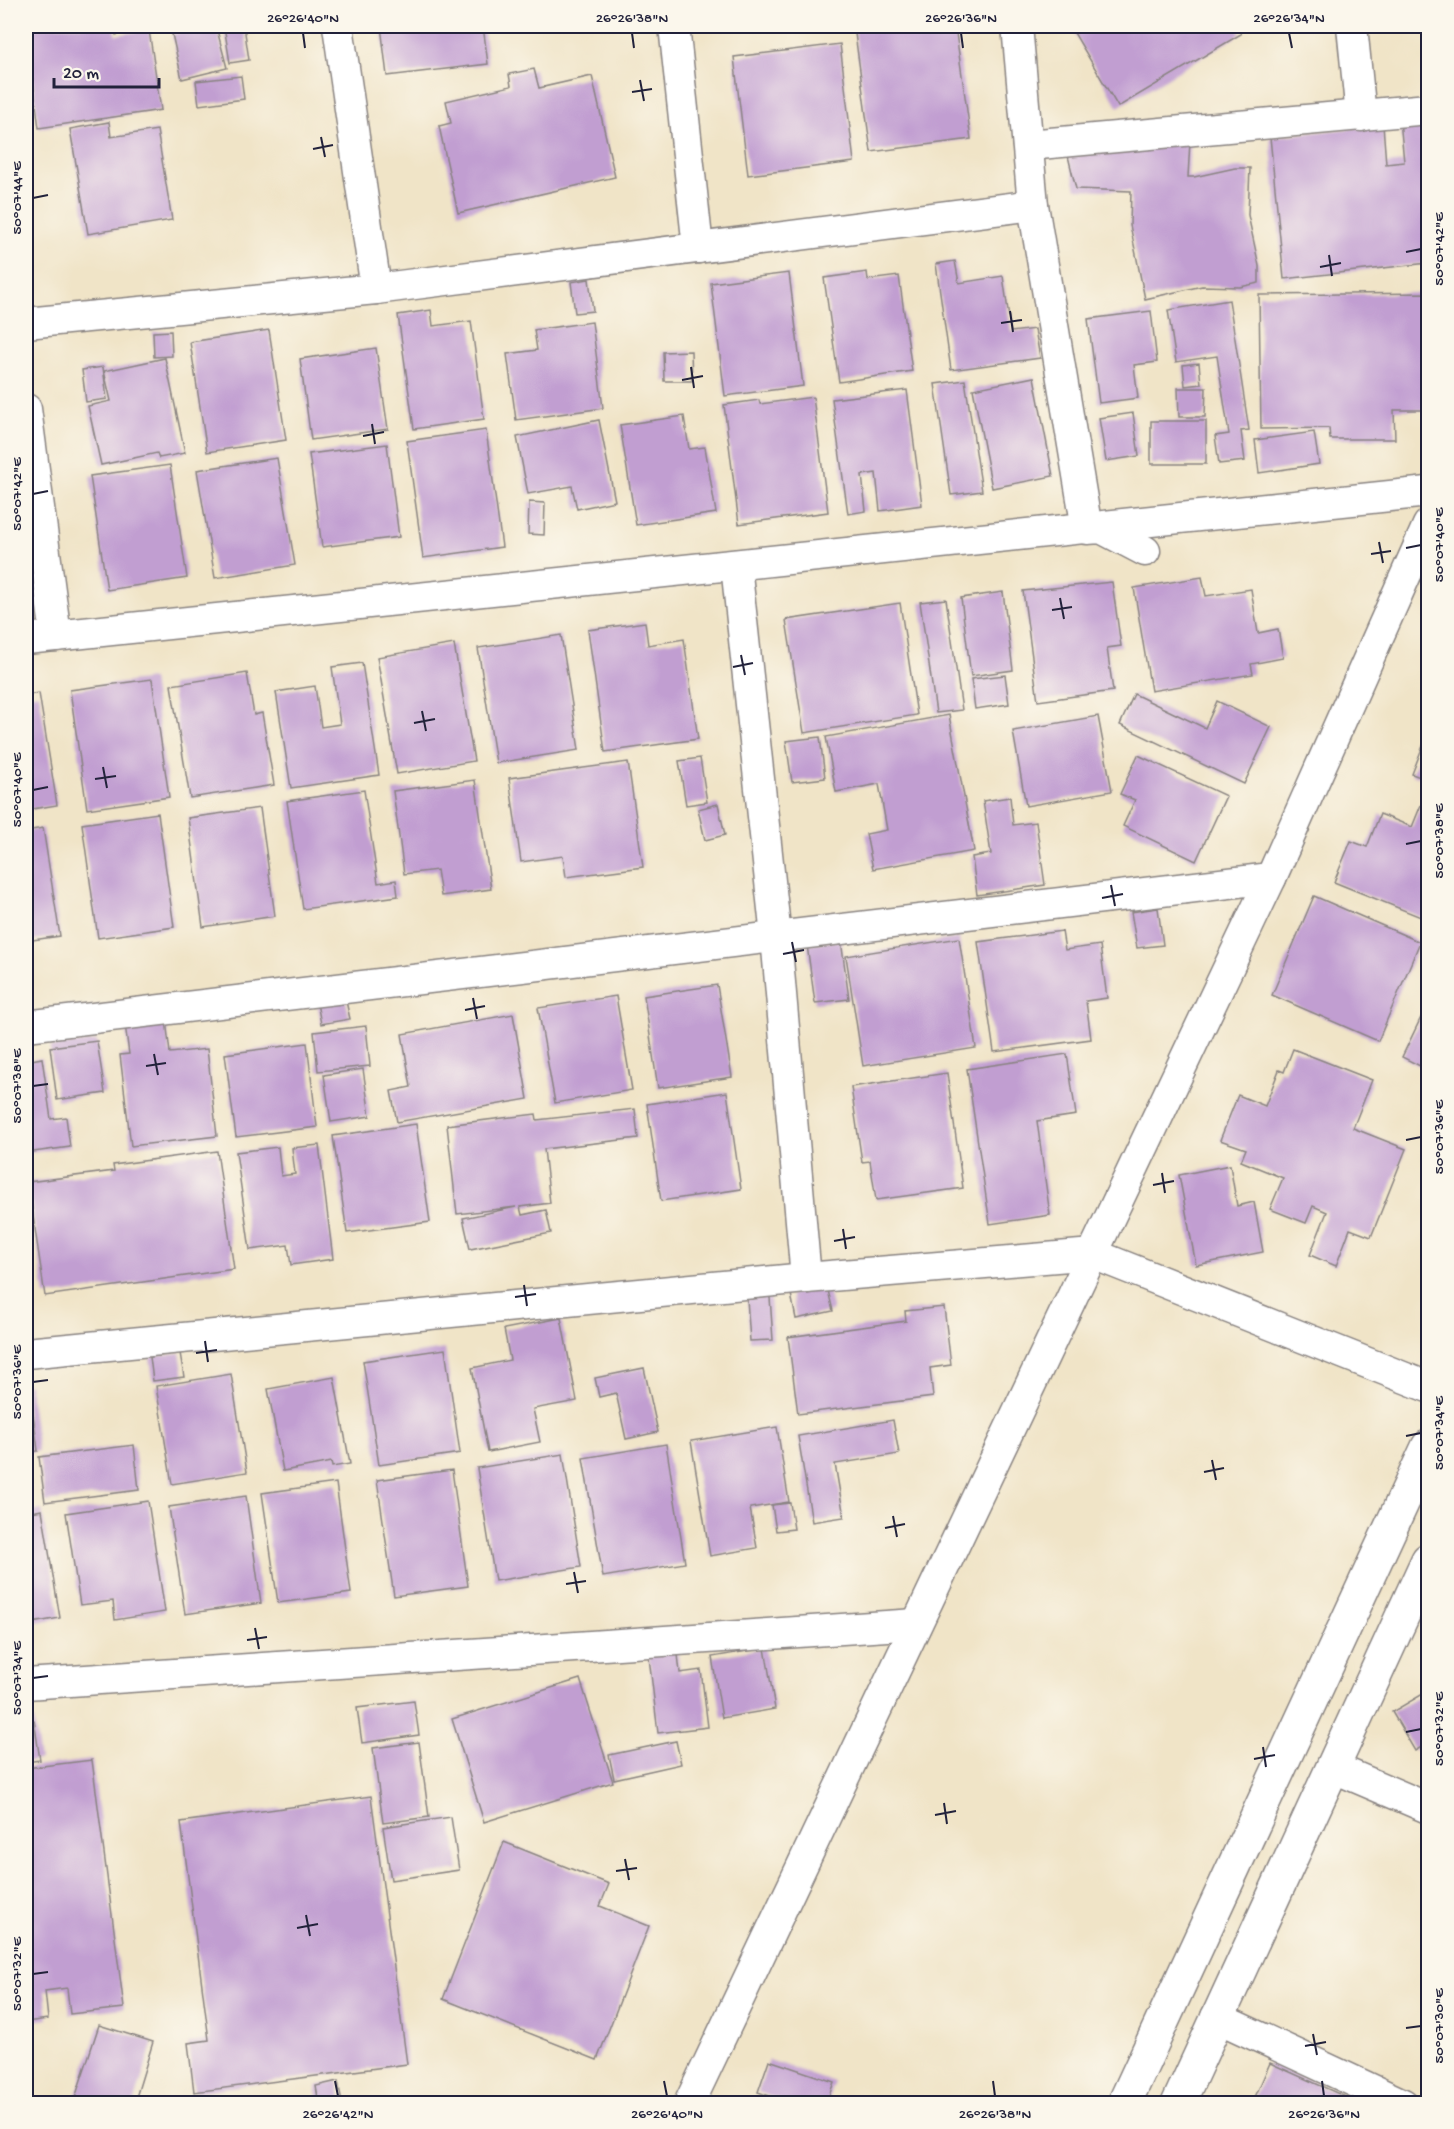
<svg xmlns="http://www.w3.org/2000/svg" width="1454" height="2129" viewBox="0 0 1454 2129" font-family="'Gochi Hand',sans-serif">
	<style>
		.building { fill: #c19ed1 }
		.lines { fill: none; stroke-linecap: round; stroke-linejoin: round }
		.street-casing { stroke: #898381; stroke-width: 33 }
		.secondary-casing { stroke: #898381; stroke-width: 36 }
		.street { stroke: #fff; stroke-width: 30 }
		.secondary { stroke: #fff; stroke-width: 33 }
		.ticks { fill: none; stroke: #22223b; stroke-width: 2 }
		.neatline { fill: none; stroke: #22223b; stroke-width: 2 }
		.ticks-label { font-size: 15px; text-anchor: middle; fill: #22223b }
	</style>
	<rect width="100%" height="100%" fill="#fbf7ec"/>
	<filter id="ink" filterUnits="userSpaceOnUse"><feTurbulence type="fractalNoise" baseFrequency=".0167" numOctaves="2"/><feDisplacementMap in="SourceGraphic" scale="12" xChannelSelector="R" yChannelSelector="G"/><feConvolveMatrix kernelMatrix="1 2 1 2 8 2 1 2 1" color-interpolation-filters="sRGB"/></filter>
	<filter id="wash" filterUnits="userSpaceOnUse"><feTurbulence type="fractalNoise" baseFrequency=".008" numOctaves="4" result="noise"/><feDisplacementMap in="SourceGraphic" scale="24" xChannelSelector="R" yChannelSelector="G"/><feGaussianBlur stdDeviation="1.35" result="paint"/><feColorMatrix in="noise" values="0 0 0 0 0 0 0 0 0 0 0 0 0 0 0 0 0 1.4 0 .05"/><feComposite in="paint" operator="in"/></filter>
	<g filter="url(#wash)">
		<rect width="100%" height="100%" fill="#f0e4c7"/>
		<g id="blocks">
			<g class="building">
				<polygon points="55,26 115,26 116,35 149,30 161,110 39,128 26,30"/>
				<polygon points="207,26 216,26 227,68 182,79 172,34"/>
				<polygon points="224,26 244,26 249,60 230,63"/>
				<polygon points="381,26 483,26 488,64 387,76"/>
				<polygon points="744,26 769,26 769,27 744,30"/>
				<polygon points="854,26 955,26 971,139 871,152"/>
				<polygon points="1070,26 1236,26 1241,34 1118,107"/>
				<polygon points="840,44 854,162 748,175 734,57"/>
				<polygon points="534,69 539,88 592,76 615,177 458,213 439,126 451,123 446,101 511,86 509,74"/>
				<polygon points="241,76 244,99 199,105 196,81"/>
				<polygon points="1428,118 1428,263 1284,279 1270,137 1383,125 1386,164 1404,162 1400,120"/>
				<polygon points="109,122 111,137 157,130 172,220 88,234 70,129"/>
				<polygon points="1190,141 1188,177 1194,177 1235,168 1250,168 1248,215 1259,266 1259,283 1240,287 1202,286 1145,299 1130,225 1131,191 1076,189 1068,156"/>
				<polygon points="955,261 959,283 1003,276 1011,332 1035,329 1040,358 951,370 936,264"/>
				<polygon points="867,272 868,280 899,276 912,371 839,382 824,278"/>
				<polygon points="789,273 803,386 725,396 711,283"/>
				<polygon points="589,279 593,311 575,313 571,282"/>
				<polygon points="1428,293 1428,410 1394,410 1395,439 1330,439 1329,428 1261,429 1259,295"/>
				<polygon points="1229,300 1249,430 1241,431 1245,461 1219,464 1215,436 1229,434 1217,356 1176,362 1168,310"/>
				<polygon points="431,310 433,326 471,321 484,419 414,429 398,315"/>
				<polygon points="1151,311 1157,362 1134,365 1138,398 1099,403 1088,319"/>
				<polygon points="592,322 603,408 516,420 507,354 537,350 534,330"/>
				<polygon points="269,330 286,440 207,452 190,342"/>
				<polygon points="171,331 172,356 154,357 153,332"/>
				<polygon points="376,348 388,429 311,440 300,359"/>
				<polygon points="691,351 692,381 664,381 663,352"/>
				<polygon points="165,358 185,453 159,458 157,453 101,465 88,406 111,401 104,371"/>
				<polygon points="1199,363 1201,384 1185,386 1183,365"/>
				<polygon points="103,367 107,399 86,402 82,370"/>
				<polygon points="1034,377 1053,476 992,488 973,389"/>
				<polygon points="965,380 982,491 951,495 935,384"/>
				<polygon points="1178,388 1206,388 1205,417 1179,417"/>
				<polygon points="907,390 922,505 880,511 876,473 862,475 866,511 848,514 832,399"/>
				<polygon points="813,397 828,512 739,524 724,405 759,400 760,404"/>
				<polygon points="1133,413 1139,456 1106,461 1099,418"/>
				<polygon points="684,416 689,449 705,447 716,513 636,525 620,425"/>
				<polygon points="599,420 615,501 577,509 572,486 528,494 517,437"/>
				<rect x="1151" y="421" width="55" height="43"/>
				<polygon points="486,430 502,547 423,558 407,441"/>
				<polygon points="1314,432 1319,464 1259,473 1255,440"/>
				<polygon points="387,444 399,537 322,547 309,454"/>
				<polygon points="277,458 295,565 215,578 197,470"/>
				<polygon points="170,465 187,578 107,590 90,476"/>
				<polygon points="529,502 545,503 544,535 528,534"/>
				<polygon points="1202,577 1206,596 1251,589 1258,633 1278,629 1283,658 1251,664 1253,674 1151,691 1134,588"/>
				<polygon points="1112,582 1121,646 1107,648 1113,691 1038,701 1023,591"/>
				<polygon points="1003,592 1013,670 971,676 961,598"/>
				<polygon points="946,599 962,710 936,713 920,602"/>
				<polygon points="900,603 917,715 804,733 786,620"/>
				<polygon points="645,622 648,645 684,639 698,739 605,752 588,630"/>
				<polygon points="561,635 579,750 496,763 478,648"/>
				<polygon points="454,644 474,761 397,774 377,657"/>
				<polygon points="362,663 379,775 291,788 276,692 315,686 321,727 340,724 332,667"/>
				<polygon points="247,673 254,715 262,713 274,785 190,798 171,685"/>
				<polygon points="1005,675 1009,704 975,709 971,679"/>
				<polygon points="152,679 169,797 87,809 70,690"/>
				<polygon points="39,693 57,805 26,810 26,695"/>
				<polygon points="1134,694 1205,728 1217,701 1271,727 1244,784 1120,725"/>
				<polygon points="949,715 974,851 873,869 866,834 887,830 879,784 836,792 826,737"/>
				<polygon points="1098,716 1112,791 1026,806 1013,731"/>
				<polygon points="1428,733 1428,780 1412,774"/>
				<polygon points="820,737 825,778 792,782 786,741"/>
				<polygon points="1138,755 1226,796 1196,861 1123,826 1135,800 1120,794"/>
				<polygon points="700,758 707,802 686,805 679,761"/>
				<polygon points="628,762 643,867 566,877 563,856 521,862 509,778"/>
				<polygon points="475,780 491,889 441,896 437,870 404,874 393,791"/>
				<polygon points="364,790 378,883 396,880 398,896 303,909 287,801"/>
				<polygon points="1010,797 1013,825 1036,822 1045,885 977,895 972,857 991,854 983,801"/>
				<polygon points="718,804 725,835 705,840 698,809"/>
				<polygon points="1421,805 1428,808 1428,920 1334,882 1351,841 1367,847 1380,814 1412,827"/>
				<polygon points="260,808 275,916 203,927 188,818"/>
				<polygon points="158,813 174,927 98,938 82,824"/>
				<polygon points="43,828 60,936 26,941 26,831"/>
				<polygon points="1314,896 1420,942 1378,1041 1272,995"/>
				<polygon points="1158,908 1163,945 1137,948 1131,912"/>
				<polygon points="1062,931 1065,950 1100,945 1107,998 1086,1001 1091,1039 994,1052 978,942"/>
				<polygon points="959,938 976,1048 863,1066 846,956"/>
				<polygon points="841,940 849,999 815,1003 807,945"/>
				<polygon points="717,985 732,1077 658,1088 644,996"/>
				<polygon points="344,992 350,1019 321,1024 316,998"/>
				<polygon points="616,996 632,1090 555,1103 538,1008"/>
				<polygon points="1428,1003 1428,1070 1402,1057"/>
				<polygon points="513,1014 528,1099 397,1122 391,1091 411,1087 402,1034"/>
				<polygon points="166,1020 170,1053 207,1049 217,1136 131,1146 120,1055 129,1054 125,1024"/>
				<polygon points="366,1026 370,1066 318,1071 314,1032"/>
				<polygon points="97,1041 105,1093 57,1100 50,1047"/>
				<polygon points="307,1043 317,1127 236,1137 225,1054"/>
				<polygon points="1293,1049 1372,1080 1353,1128 1406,1149 1371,1237 1350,1229 1336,1266 1310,1255 1327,1212 1313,1206 1306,1223 1270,1209 1283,1178 1241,1161 1246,1149 1220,1140 1238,1095 1265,1106 1279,1070 1284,1072"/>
				<polygon points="1067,1054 1076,1115 1037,1121 1050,1215 990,1224 967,1069"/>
				<polygon points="42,1058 51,1119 66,1117 70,1147 26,1153 26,1061"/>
				<polygon points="363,1069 370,1116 331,1122 324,1075"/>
				<polygon points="947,1073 963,1188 876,1200 870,1161 862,1162 851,1087"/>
				<polygon points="727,1092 741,1189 661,1201 647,1104"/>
				<polygon points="635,1109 638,1138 544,1149 550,1203 520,1207 522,1215 546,1210 551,1233 470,1249 463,1218 516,1207 457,1214 447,1125 536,1114 537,1120"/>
				<polygon points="416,1124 430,1222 347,1233 333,1136"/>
				<polygon points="319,1145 333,1259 291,1265 288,1245 250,1250 236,1152 278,1147 281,1176 295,1174 292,1148"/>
				<polygon points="217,1151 234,1269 45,1296 28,1182 114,1171 113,1165"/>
				<polygon points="1230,1165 1237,1206 1254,1202 1263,1252 1196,1265 1179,1175"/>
				<polygon points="827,1286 833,1311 796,1319 791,1294"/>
				<polygon points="770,1297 773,1340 750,1341 747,1299"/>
				<polygon points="944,1307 951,1365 930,1368 933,1397 798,1414 788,1337 906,1321 905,1311"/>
				<polygon points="561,1318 577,1401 533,1409 540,1442 488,1452 472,1368 510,1360 504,1329"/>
				<polygon points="445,1349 460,1453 379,1465 363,1361"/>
				<polygon points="180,1353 184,1377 153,1381 150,1357"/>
				<polygon points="644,1368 658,1432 626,1439 616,1393 599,1397 595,1378"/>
				<polygon points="231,1374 247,1472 172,1484 156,1386"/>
				<polygon points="334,1377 350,1464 332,1467 331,1462 283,1471 268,1389"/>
				<polygon points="29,1384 38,1451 26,1453 26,1385"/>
				<polygon points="893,1420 899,1454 835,1464 844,1517 812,1522 798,1436"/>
				<polygon points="777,1427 789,1502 750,1508 757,1548 710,1556 691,1441"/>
				<polygon points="666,1444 685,1563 603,1577 583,1458"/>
				<polygon points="134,1445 139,1490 45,1502 39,1457"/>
				<polygon points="563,1454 581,1567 495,1581 477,1468"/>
				<polygon points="26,1468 30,1492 26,1492"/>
				<polygon points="452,1470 468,1586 394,1596 377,1480"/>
				<polygon points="336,1483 351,1593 278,1603 262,1493"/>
				<polygon points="246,1496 261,1603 185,1614 169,1507"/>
				<polygon points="148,1501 165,1612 115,1620 113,1601 80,1605 66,1513"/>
				<polygon points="790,1503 794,1529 776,1531 772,1505"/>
				<polygon points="42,1510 60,1618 26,1624 26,1513"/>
				<polygon points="677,1645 680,1673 701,1670 708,1727 658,1733 648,1649"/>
				<polygon points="765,1648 775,1709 722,1718 712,1657"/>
				<polygon points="580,1679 613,1782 484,1822 452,1719"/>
				<polygon points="1428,1691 1428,1743 1415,1751 1392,1712"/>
				<polygon points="414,1701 419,1735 362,1743 357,1708"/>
				<polygon points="34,1720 40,1760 26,1762 26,1721"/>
				<polygon points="676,1741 681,1764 614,1779 609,1755"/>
				<polygon points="419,1742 429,1817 383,1823 373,1748"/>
				<polygon points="92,1760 124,2008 70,2014 67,1988 45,1991 48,2019 26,2022 26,1768"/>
				<polygon points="371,1796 407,2064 194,2092 188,2043 209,2040 181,1822"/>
				<polygon points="451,1817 459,1870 391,1880 383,1827"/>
				<polygon points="504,1842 609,1884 600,1906 649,1926 597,2060 443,1999"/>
				<polygon points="99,2025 153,2042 134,2104 94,2104 75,2098"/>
				<polygon points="769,2060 834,2082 826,2104 793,2104 758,2092"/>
				<polygon points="1270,2063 1357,2102 1356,2104 1252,2104"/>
				<polygon points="338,2081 342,2104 319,2104 316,2086"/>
			</g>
		</g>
	</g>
	<g filter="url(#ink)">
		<use href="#blocks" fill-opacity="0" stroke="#898381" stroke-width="1.5"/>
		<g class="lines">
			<g class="street-casing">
				<g id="street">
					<polyline points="338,26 376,289"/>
					<polyline points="674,26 698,248"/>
					<polyline points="1017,26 1033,205 1087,529 1101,528 1145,551"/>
					<polyline points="1352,26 1361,116"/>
					<polyline points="1028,145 1428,109"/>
					<polyline points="26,323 376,289 1033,205"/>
					<polyline points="26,409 56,636"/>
					<polyline points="736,565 776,937 806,1278"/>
					<polyline points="26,639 1428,492"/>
					<polyline points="26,1026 1271,878"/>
					<polyline points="26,1353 806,1278 1093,1254 1428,1387"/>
					<polyline points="26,1684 916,1624"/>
					<polyline points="1332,1767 1428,1808"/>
					<polyline points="1216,2017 1403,2104"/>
					<polyline points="689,2104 1271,878 1428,525"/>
				</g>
			</g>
			<g class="secondary-casing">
				<g id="secondary">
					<polyline points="1124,2104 1428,1447"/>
					<polyline points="1178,2104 1428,1560"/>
				</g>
			</g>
			<use href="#street" class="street"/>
			<use href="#secondary" class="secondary"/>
		</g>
	</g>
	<path class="ticks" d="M303 33 305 48M632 33 634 48M961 33 963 48M1289 33 1292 48M640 80 644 101M632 92 652 89M321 137 325 157M313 149 333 145M33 198 48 195M1406 252 1421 249M1329 255 1332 276M1320 267 1341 263M1010 311 1013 332M1001 323 1022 320M691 367 694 388M682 380 703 376M372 424 375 444M363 436 384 432M33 494 48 491M1379 542 1383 563M1406 548 1421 545M1371 554 1391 551M1060 598 1064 619M1052 610 1072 607M741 655 745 675M733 667 753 663M422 711 426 731M414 723 435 719M103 767 107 788M95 779 116 776M33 790 48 787M1406 844 1421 841M1111 885 1115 906M1102 898 1123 894M792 942 796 962M783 954 804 950M473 998 477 1019M465 1010 485 1006M154 1054 158 1075M146 1066 166 1063M33 1086 48 1084M1406 1140 1421 1137M1162 1173 1165 1193M1153 1185 1174 1181M843 1229 846 1249M834 1241 855 1237M524 1285 527 1306M515 1297 536 1294M205 1341 208 1362M196 1353 217 1350M33 1382 48 1380M1406 1436 1421 1433M1212 1460 1216 1480M1204 1472 1224 1468M893 1516 897 1537M885 1528 905 1524M574 1572 578 1593M566 1584 586 1581M255 1628 259 1649M247 1640 267 1637M33 1678 48 1676M1406 1732 1421 1729M1263 1747 1266 1767M1254 1759 1275 1755M944 1803 947 1824M935 1815 956 1811M625 1859 629 1880M616 1871 637 1868M306 1915 310 1936M297 1928 318 1924M33 1974 48 1972M1406 2028 1421 2026M1313 2034 1317 2055M1305 2046 1326 2042M335 2081 338 2096M664 2081 667 2096M993 2081 995 2096M1322 2081 1324 2096"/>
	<rect width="1454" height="2129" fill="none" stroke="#fbf7ec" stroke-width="66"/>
	<path d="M54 78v9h105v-9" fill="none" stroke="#22223b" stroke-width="3"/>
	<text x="63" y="78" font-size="18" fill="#22223b" stroke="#fbf7ec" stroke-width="4.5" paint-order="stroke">20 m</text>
	<rect x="33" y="33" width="1388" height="2063" class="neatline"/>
	<g class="ticks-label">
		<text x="303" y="22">26°26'40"N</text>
		<text x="632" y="22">26°26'38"N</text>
		<text x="961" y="22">26°26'36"N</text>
		<text x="1289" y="22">26°26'34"N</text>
		<text transform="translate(16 198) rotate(-90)" y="5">50°07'44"E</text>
		<text transform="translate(1438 249) rotate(-90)" y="5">50°07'42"E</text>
		<text transform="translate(16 494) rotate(-90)" y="5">50°07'42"E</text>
		<text transform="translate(1438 545) rotate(-90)" y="5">50°07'40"E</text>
		<text transform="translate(16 790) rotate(-90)" y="5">50°07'40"E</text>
		<text transform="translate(1438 841) rotate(-90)" y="5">50°07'38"E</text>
		<text transform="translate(16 1086) rotate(-90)" y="5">50°07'38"E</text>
		<text transform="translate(1438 1137) rotate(-90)" y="5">50°07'36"E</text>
		<text transform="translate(16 1382) rotate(-90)" y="5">50°07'36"E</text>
		<text transform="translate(1438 1433) rotate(-90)" y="5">50°07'34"E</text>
		<text transform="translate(16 1678) rotate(-90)" y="5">50°07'34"E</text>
		<text transform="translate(1438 1729) rotate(-90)" y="5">50°07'32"E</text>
		<text transform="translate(16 1974) rotate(-90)" y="5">50°07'32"E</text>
		<text transform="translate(1438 2026) rotate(-90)" y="5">50°07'30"E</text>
		<text x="338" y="2118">26°26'42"N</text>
		<text x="667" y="2118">26°26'40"N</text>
		<text x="995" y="2118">26°26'38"N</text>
		<text x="1324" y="2118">26°26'36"N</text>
	</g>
</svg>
